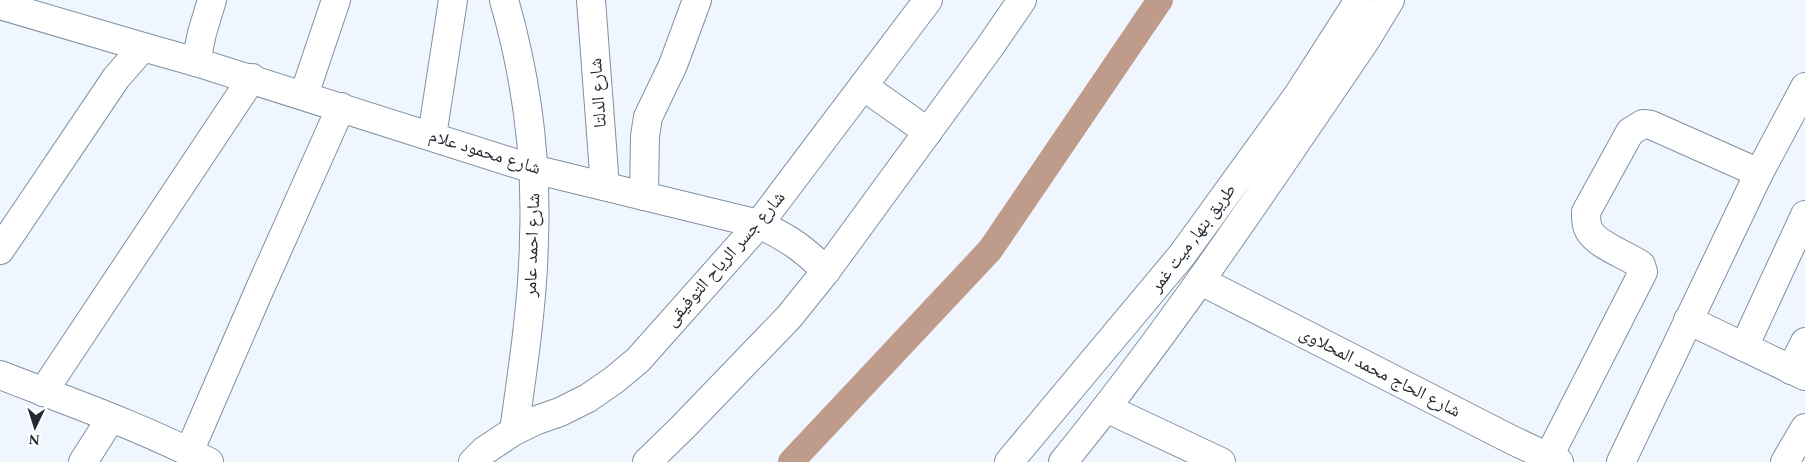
<svg xmlns="http://www.w3.org/2000/svg" width="1805" height="462" viewBox="0 0 1805 462" font-family="Spectral,'Noto Naskh Arabic',serif">
	<style>
		.lines { fill: none; stroke-linecap: round; stroke-linejoin: round }
		.canal { stroke: #bf9b8c; stroke-width: 26 }
		.street-casing { stroke: #8190a4; stroke-width: 30 }
		.secondary-casing { stroke: #8190a4; stroke-width: 30 }
		.highway-casing { stroke: #8190a4; stroke-width: 30 }
		.street { stroke: #fff; stroke-width: 28 }
		.secondary { stroke: #fff; stroke-width: 28 }
		.highway { stroke: #fff; stroke-width: 28 }
		.labels { text-anchor: middle; dominant-baseline: central; stroke-width: 5; stroke-linejoin: round; paint-order: stroke }
		.street-label { font-size: 18px; fill: #232931; stroke: #fff }
	</style>
	<rect width="100%" height="100%" fill="#eff6fe"/>
	<g class="lines">
		<polyline class="canal" points="791,462 990,250 1160,0"/>
		<g class="street-casing">
			<g id="street">
				<path d="M212 0 202 33 196 62 533 169 759 224C788 238 803 248 826 271"/>
				<path d="M504 0C526 76 537 158 534 238 533 302 523 367 514 431"/>
				<polyline points="591,0 605,186"/>
				<polyline points="0,5 143,47"/>
				<polyline points="304,95 336,0"/>
				<polyline points="432,136 453,0"/>
				<polyline points="644,196 645,136 648,117 673,65 697,0"/>
				<polyline points="0,250 116,78 143,47 196,62"/>
				<polyline points="1201,281 1512,440 1559,462"/>
				<polyline points="1688,320 1805,376"/>
				<polyline points="1744,347 1805,215"/>
				<polyline points="1791,370 1805,342"/>
				<path d="M0 375C70 402 142 427 209 462"/>
				<polyline points="43,392 252,78"/>
				<polyline points="1106,408 1221,462"/>
				<polyline points="189,452 258,293 341,107"/>
				<polyline points="83,462 111,418"/>
				<polyline points="473,462 484,451 514,431 537,420 560,412 588,398 614,380 638,360 759,224 928,0"/>
				<path d="M1546 462 1643 272 1641 265C1628 256 1598 245 1590 232 1586 226 1586 219 1586 212L1630 132 1643 124 1651 125 1759 173"/>
				<polyline points="1621,462 1759,173 1805,87"/>
				<polyline points="1785,462 1805,428"/>
			</g>
		</g>
		<g class="secondary-casing">
			<g id="secondary">
				<polyline points="863,86 928,132"/>
				<polyline points="647,462 683,427 789,317 826,271 989,48 1022,0"/>
			</g>
		</g>
		<g class="highway-casing">
			<g id="highway">
				<polyline points="1009,462 1182,255 1298,95 1359,0"/>
				<path d="M1063 462C1173 327 1269 182 1367 38L1390 0"/>
			</g>
		</g>
		<use href="#street" class="street"/>
		<use href="#secondary" class="secondary"/>
		<use href="#highway" class="highway"/>
	</g>
	<g class="labels">
		<g class="street-label">
			<text transform="translate(598 93) rotate(-94)">شارع الدلتا</text>
			<text transform="translate(485 152) rotate(17)">شارع محمود علام</text>
			<text transform="translate(1193 238) rotate(-53)">طريق بنها, ميت غمر</text>
			<text transform="translate(532 245) rotate(-88)">شارع احمد عامر</text>
			<text transform="translate(725 259) rotate(-49)">شارع جسر الرياح التوفيقى</text>
			<text transform="translate(1380 372) rotate(27)">شارع الحاج محمد المحلاوى</text>
		</g>
	</g>
	<g transform="translate(35 427) rotate(184)" stroke="#ffffff" stroke-width="4" paint-order="stroke">
	<path d="M0-4L9 19L0 12L-9 19Z" fill="#232931"/>
	<text y="-8" font-size="14" font-weight="bold" text-anchor="middle" fill="#232931">N</text>
	</g>
</svg>
